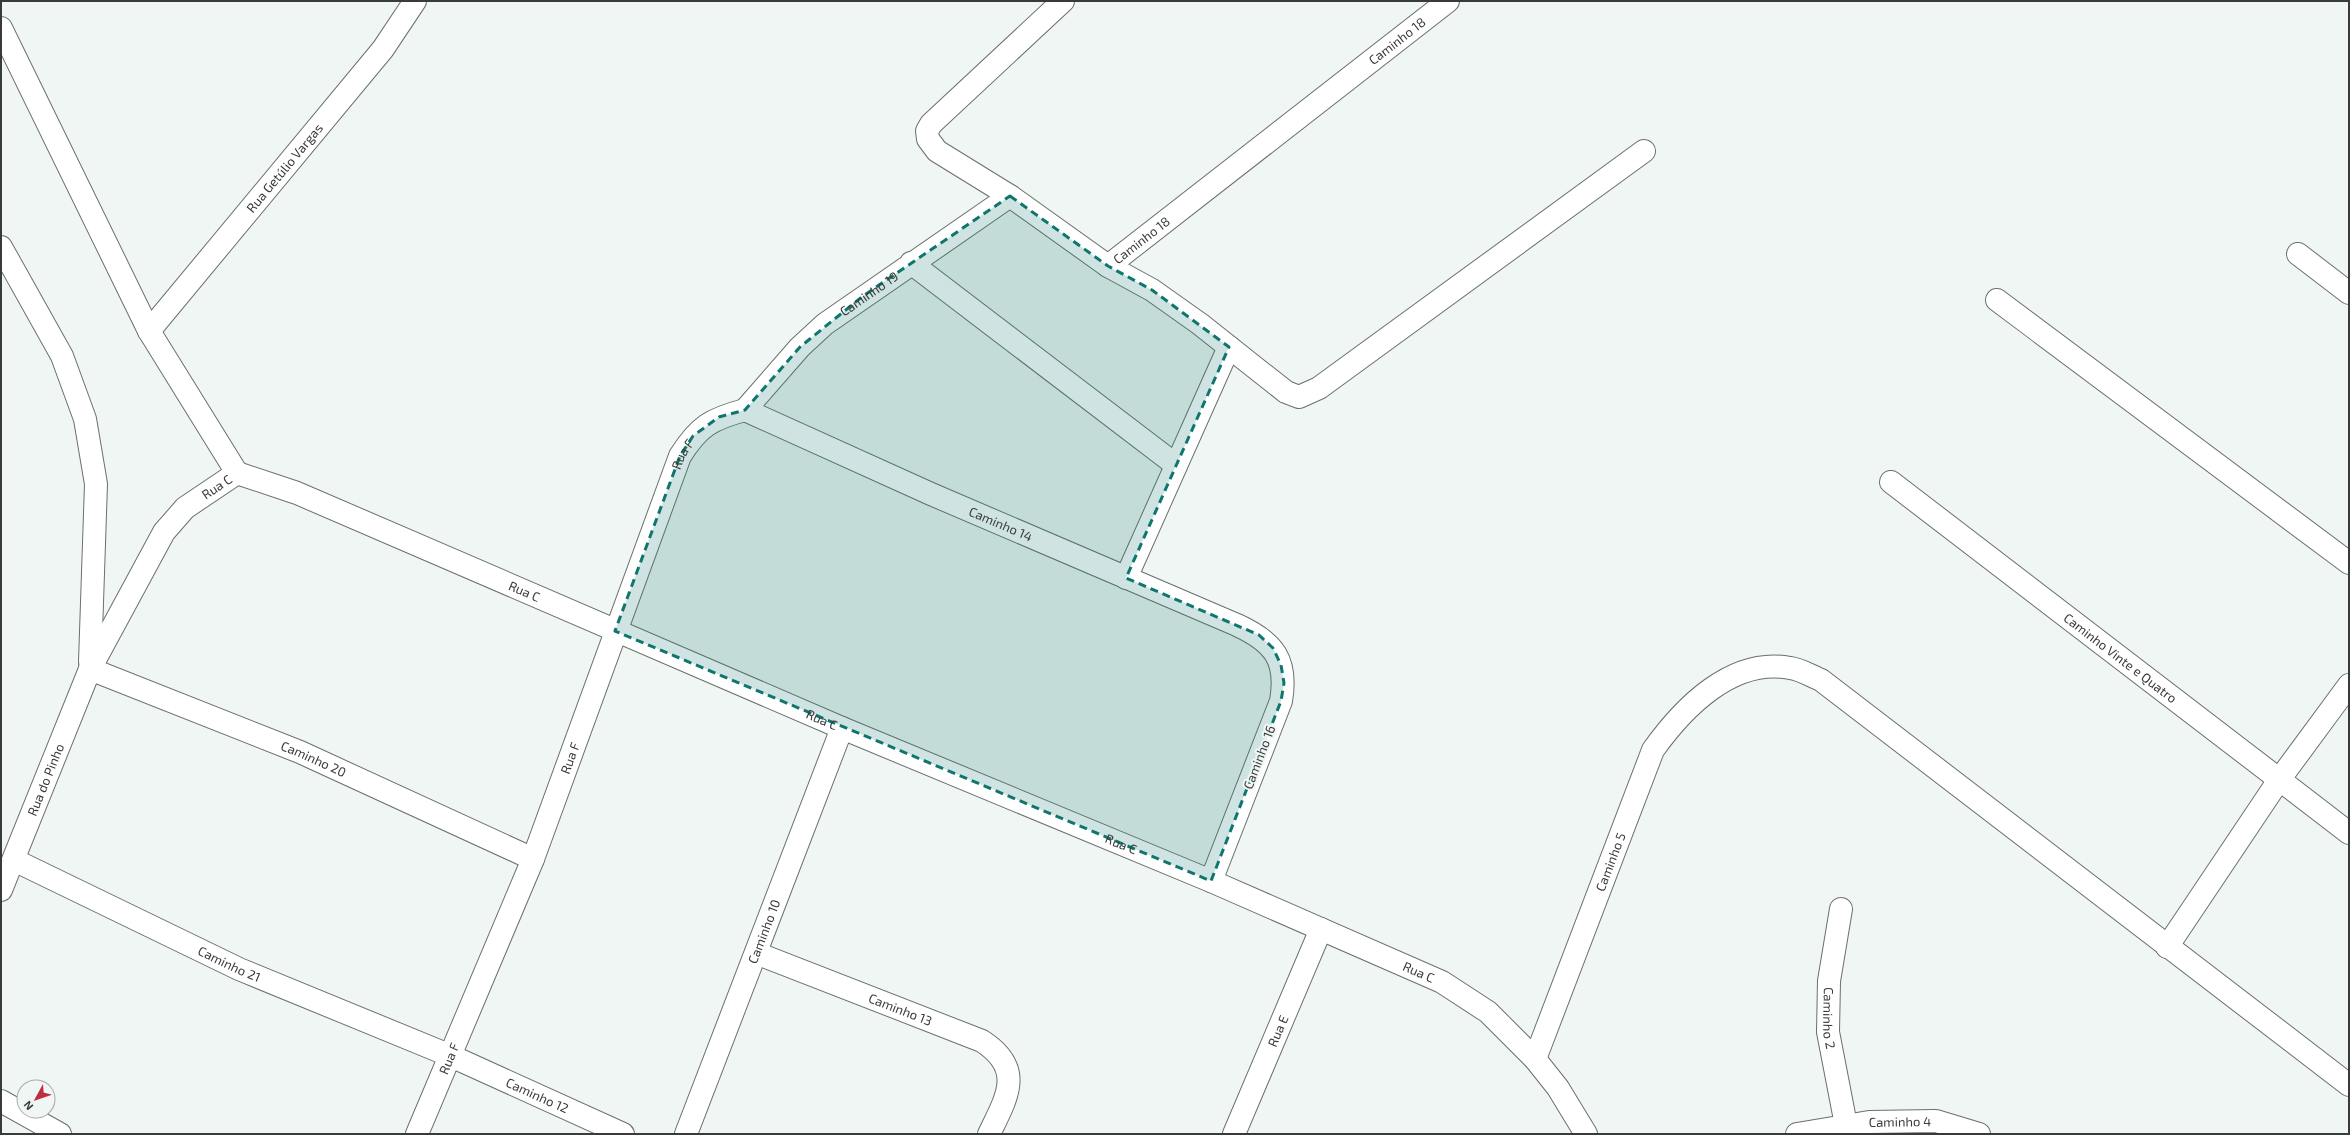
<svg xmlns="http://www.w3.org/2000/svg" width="2350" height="1135" viewBox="0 0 2350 1135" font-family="'Exo 2',sans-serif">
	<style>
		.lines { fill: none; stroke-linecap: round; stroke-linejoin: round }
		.minor-casing { stroke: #6b706d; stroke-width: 24 }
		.minor { stroke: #fff; stroke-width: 22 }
		.marked { fill: #0f766e; fill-opacity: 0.2; stroke: #0f766e; stroke-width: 3; stroke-dasharray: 8 5; stroke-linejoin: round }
		.labels { text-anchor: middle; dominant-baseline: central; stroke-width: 4; stroke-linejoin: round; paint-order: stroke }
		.street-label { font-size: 13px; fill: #383b39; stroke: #f0f6f3 }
	</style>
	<rect width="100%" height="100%" fill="#f0f6f3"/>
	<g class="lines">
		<g class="minor-casing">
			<g id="minor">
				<path id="s1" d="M1063 1 931 124 927 131 928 139 937 151 1010 196 1108 266 1448 1"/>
				<polyline points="1,28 149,331 237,473"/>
				<polyline points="1,247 62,356 85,419 96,484 90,662"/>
				<polyline points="2298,254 2349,293"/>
				<polyline points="911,263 1176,465"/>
				<polyline points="1108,266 1152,290 1200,324 1286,392 1299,397 1319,388 1644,151"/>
				<polyline points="1997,300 2349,563"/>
				<path id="s2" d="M149 331 383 49 415 1"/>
				<path id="s3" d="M745 410 931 494 1237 625C1274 642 1288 660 1281 701L1211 881"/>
				<path id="s4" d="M745 410 800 347 825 324 1010 196"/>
				<path id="s5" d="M237 473 297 493 842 728 1211 881 1442 982 1488 1012 1535 1059 1558 1088 1586 1134"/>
				<path id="s6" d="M1891 482 2349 833"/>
				<polyline points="1126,578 1229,347"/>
				<path id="s7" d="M90 669 300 752 533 859"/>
				<path id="s8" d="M14 860 239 969 451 1056 623 1134"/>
				<path id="s9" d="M1 890 90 669 164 532 185 508 237 473"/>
				<path id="s10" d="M1841 909 1829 981 1828 1032 1846 1125"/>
				<polyline points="2167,947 2279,780 2349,685"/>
				<path id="s11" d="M756 953 982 1041C1025 1069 1007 1097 989 1134"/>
				<path id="s12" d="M1535 1059 1653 750C1683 708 1732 657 1790 668 1800 669 1811 676 1821 680L2349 1085"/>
				<polyline points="1,1101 60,1134"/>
				<path id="s13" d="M417 1134 533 859 680 456C699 426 711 419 745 410"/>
				<path id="s14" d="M686 1134 842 728"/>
				<path id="s15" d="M1234 1134 1321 929"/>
				<path id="s16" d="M1797 1134 1869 1122 1936 1121 1979 1134"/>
			</g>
		</g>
		<use href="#minor" class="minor"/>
	</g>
	<path class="marked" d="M1010 196 1108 266 1152 290 1229 347 1126 578 1259 635 1273 648 1281 665 1284 683 1281 701 1211 881 615 631 680 456 693 436 719 417 745 410 800 347 863 296Z"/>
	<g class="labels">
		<g class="street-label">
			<text stroke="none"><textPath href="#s1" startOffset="784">Caminho 18</textPath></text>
			<text stroke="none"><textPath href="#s2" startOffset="212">Rua Getúlio Vargas</textPath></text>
			<text stroke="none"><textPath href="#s1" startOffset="460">Caminho 18</textPath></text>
			<text stroke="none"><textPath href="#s4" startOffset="171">Caminho 19</textPath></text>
			<text stroke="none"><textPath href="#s13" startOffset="730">Rua F</textPath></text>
			<text stroke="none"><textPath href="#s9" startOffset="464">Rua C</textPath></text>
			<text stroke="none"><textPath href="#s3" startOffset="280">Caminho 14</textPath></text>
			<text stroke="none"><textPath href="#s5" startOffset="311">Rua C</textPath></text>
			<text stroke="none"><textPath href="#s6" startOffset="289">Caminho Vinte e Quatro</textPath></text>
			<text stroke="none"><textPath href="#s5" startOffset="635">Rua C</textPath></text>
			<text transform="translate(1259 757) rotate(-69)">Caminho 16</text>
			<text stroke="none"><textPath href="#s13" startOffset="406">Rua F</textPath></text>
			<text stroke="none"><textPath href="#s7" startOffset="241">Caminho 20</textPath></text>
			<text stroke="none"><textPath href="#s9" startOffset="119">Rua do Pinho</textPath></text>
			<text stroke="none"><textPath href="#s5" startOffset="959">Rua C</textPath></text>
			<text stroke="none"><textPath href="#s12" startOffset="211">Caminho 5</textPath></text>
			<text stroke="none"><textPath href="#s14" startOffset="217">Caminho 10</textPath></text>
			<text stroke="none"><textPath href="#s8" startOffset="239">Caminho 21</textPath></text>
			<text stroke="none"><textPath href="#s5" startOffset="1283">Rua C</textPath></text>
			<text stroke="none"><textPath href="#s11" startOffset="155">Caminho 13</textPath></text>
			<text stroke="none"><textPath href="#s10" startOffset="110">Caminho 2</textPath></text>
			<text stroke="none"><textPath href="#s15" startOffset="112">Rua E</textPath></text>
			<text stroke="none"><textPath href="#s13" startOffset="82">Rua F</textPath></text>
			<text stroke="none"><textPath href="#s8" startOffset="574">Caminho 12</textPath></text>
			<text stroke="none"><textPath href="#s16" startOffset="104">Caminho 4</textPath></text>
		</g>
	</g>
	<rect width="2350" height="1135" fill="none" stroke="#383b39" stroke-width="4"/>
	<g transform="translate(36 1099) rotate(230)"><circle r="19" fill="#f0f6f3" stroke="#a6aba9"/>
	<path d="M0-3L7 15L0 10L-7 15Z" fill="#bf2e40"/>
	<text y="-6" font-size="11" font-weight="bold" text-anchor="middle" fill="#383b39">N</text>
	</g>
</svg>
